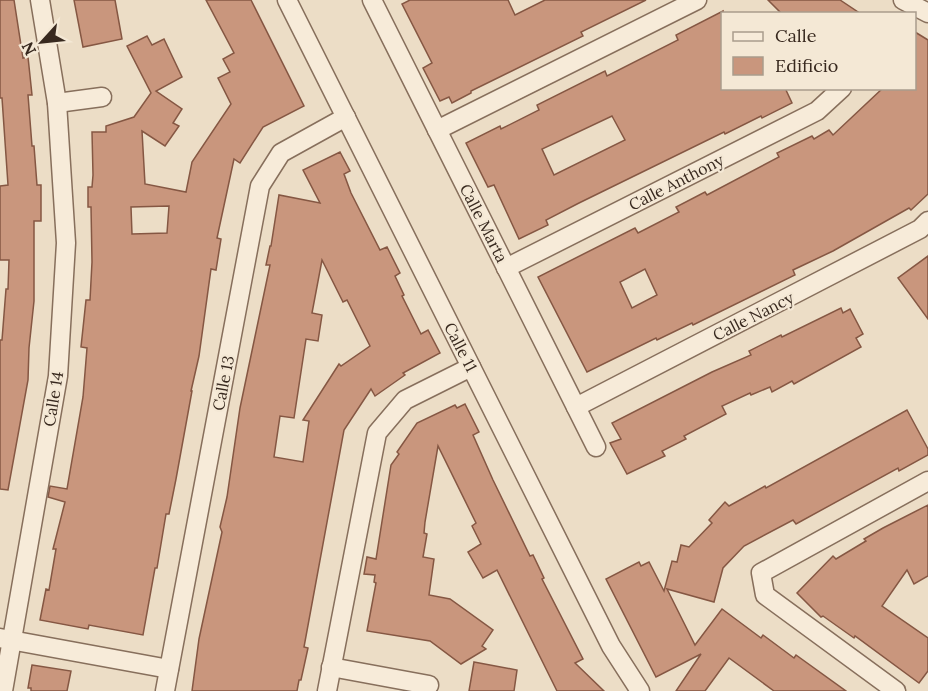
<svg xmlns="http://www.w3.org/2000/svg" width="928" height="691" viewBox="0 0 928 691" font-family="Lora,serif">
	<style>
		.building { fill: #c9967d; stroke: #855743; stroke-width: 1.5; fill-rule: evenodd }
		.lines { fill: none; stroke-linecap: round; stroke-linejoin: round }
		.minor-casing { stroke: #876f5c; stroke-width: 21 }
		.minor { stroke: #f7ebd9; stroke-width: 18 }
		.labels { text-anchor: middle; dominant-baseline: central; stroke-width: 4.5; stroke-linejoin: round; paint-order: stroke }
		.street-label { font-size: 16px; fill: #38291f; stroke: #f4e8d5 }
	</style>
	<rect width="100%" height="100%" fill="#ecddc6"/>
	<g class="building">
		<polygon points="0,0 14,0 23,58 28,57 32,95 28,95 32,146 34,146 37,185 41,185 41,221 34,221 34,301 29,348 28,380 8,490 0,489 0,340 2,340 6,289 8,289 9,260 0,260 0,186 8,185 2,98 0,98"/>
		<polygon points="74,0 115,0 122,39 83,47"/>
		<path d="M206 0H251L304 106 263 127 240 163 234 159 217 238 221 239 216 270 211 269 199 356 191 391H192L176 479 169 514H166L157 568H155L143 635 89 625 88 629 40 620 46 589 49 590 56 549H53L65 502 48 497 50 486 67 489 83 397 87 348 81 347 86 300H90L92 262 91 207H88V187H92L93 175 92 132H106V126L134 117 151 93 127 46 147 36 152 45 164 39 182 77 156 91 182 109 173 123 179 126 165 146 142 131 145 184 186 192 192 162 231 104 218 78 230 72 223 59 234 53ZM169 206 167 233 132 234 131 207Z"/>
		<polygon points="410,0 508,0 515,15 545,0 646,0 581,32 583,36 471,91 471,93 452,103 449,97 440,101 423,68 432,63 402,4"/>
		<polygon points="768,0 840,0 861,14 782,14"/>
		<path d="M723 11V88H785L792 103 762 118 761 116 725 134 724 132 579 203 546 220 548 225 519 239 494 185 488 187 466 143 500 126 501 129 539 110 537 105 605 71 607 76 678 40 676 35ZM612 116 625 140 554 175 542 149Z"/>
		<path d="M915 32 928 40V194L911 210 909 208 833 251 793 270 795 275 693 325 692 323 657 340 656 338 587 372 538 277 635 228 638 233 679 212 676 207 705 192 707 195 779 157 777 153 812 136 814 139 829 130 833 135 883 88H915ZM645 269 657 295 632 308 620 282Z"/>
		<path d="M340 152 350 171 344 174 351 193 380 250 387 247 400 273 395 276 404 295 402 296 421 334 428 330 440 353 403 373 405 375 375 396 371 389 344 430 304 647 308 648 301 680H299L297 691H192L199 639 222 532 220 527 227 497 240 408 270 265H266L270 246H271L279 195 320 203 303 170ZM322 260 343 302 347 300 370 346 341 366 339 364 303 420 309 421 303 462 274 457 280 416 294 418 306 339 318 341 322 315 312 313Z"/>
		<polygon points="928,256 928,319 898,278"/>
		<polygon points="841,308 843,313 850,309 863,334 856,338 861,347 794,384 792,381 772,392 770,387 751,395 750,393 722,406 726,414 684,436 686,439 662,451 665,456 627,474 610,443 621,439 612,423 712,372 751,355 749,351 781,335 782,337"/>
		<polygon points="465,404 479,432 473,435 493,480 530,556 533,555 544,578 542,579 583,659 575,663 604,691 557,691 497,570 483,578 468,552 481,544 472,526 476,523 438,446 425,522 424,533 427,534 423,557 434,559 429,595 450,599 493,630 482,646 486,649 461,664 430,641 367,631 376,583 374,582 375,575 364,574 367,557 376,559 391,465 399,454 397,452 417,423 455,405 457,408"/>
		<polygon points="907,410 928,449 928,455 899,471 898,468 796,524 793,520 744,546 723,568 714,602 667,589 695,645 722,609 761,638 763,635 794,658 796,655 846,691 774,691 729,658 705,691 676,691 701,654 656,677 606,579 639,562 641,566 649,562 664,591 672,561 677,562 681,545 689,547 712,523 709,520 725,502 729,506 765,486 766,488"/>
		<polygon points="928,505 928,576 914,584 907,570 882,606 928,638 928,671 919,683 855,636 854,638 823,616 821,617 797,593 833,556 836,559 866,541 864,539 883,528"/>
		<polygon points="474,662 517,670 514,691 469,691"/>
		<polygon points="32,665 71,671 67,691 31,691 31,688 28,688"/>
	</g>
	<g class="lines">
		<g class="minor-casing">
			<g id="minor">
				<polyline points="287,0 611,646 640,691"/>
				<polyline points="372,0 596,447"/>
				<polyline points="903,0 928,13"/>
				<polyline points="57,103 102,97"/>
				<polyline points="437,130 697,0"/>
				<polyline points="506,268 817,111 842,88"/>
				<polyline points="576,407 920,229 928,221"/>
				<polyline points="0,638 169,669"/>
				<polyline points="331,667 429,685"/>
				<polyline points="3,691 58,376 66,243 57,103 40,0"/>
				<polyline points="165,691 260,186 281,153 346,117"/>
				<polyline points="327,691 377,433 405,400 471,367"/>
				<polyline points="896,691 765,595 761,573 928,481"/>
			</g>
		</g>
		<use href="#minor" class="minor"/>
	</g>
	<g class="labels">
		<g class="street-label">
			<text transform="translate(676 182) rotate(-27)">Calle Anthony</text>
			<text transform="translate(484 223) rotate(63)">Calle Marta</text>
			<text transform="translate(753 316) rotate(-27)">Calle Nancy</text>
			<text transform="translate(461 347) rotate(63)">Calle 11</text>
			<text transform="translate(223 383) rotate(-79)">Calle 13</text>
			<text transform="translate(53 399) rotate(-81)">Calle 14</text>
		</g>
	</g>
	<rect x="721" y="12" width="195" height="78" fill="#f4e8d5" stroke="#a99c8c" stroke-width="1.5"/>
	<rect x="733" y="32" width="30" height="9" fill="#f7ebd9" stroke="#a99c8c" stroke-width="1.5"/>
	<text x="775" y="42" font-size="18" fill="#38291f">Calle</text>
	<rect x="733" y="57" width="30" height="18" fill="#c9967d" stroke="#a99c8c" stroke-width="1.5"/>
	<text x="775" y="72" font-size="18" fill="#38291f">Edificio</text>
	<g transform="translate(42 42) rotate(243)" stroke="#f4e8d5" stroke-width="4.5" paint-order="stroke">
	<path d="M0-4.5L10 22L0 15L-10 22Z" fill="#38291f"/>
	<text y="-9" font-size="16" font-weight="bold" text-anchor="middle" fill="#38291f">N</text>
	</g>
</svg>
